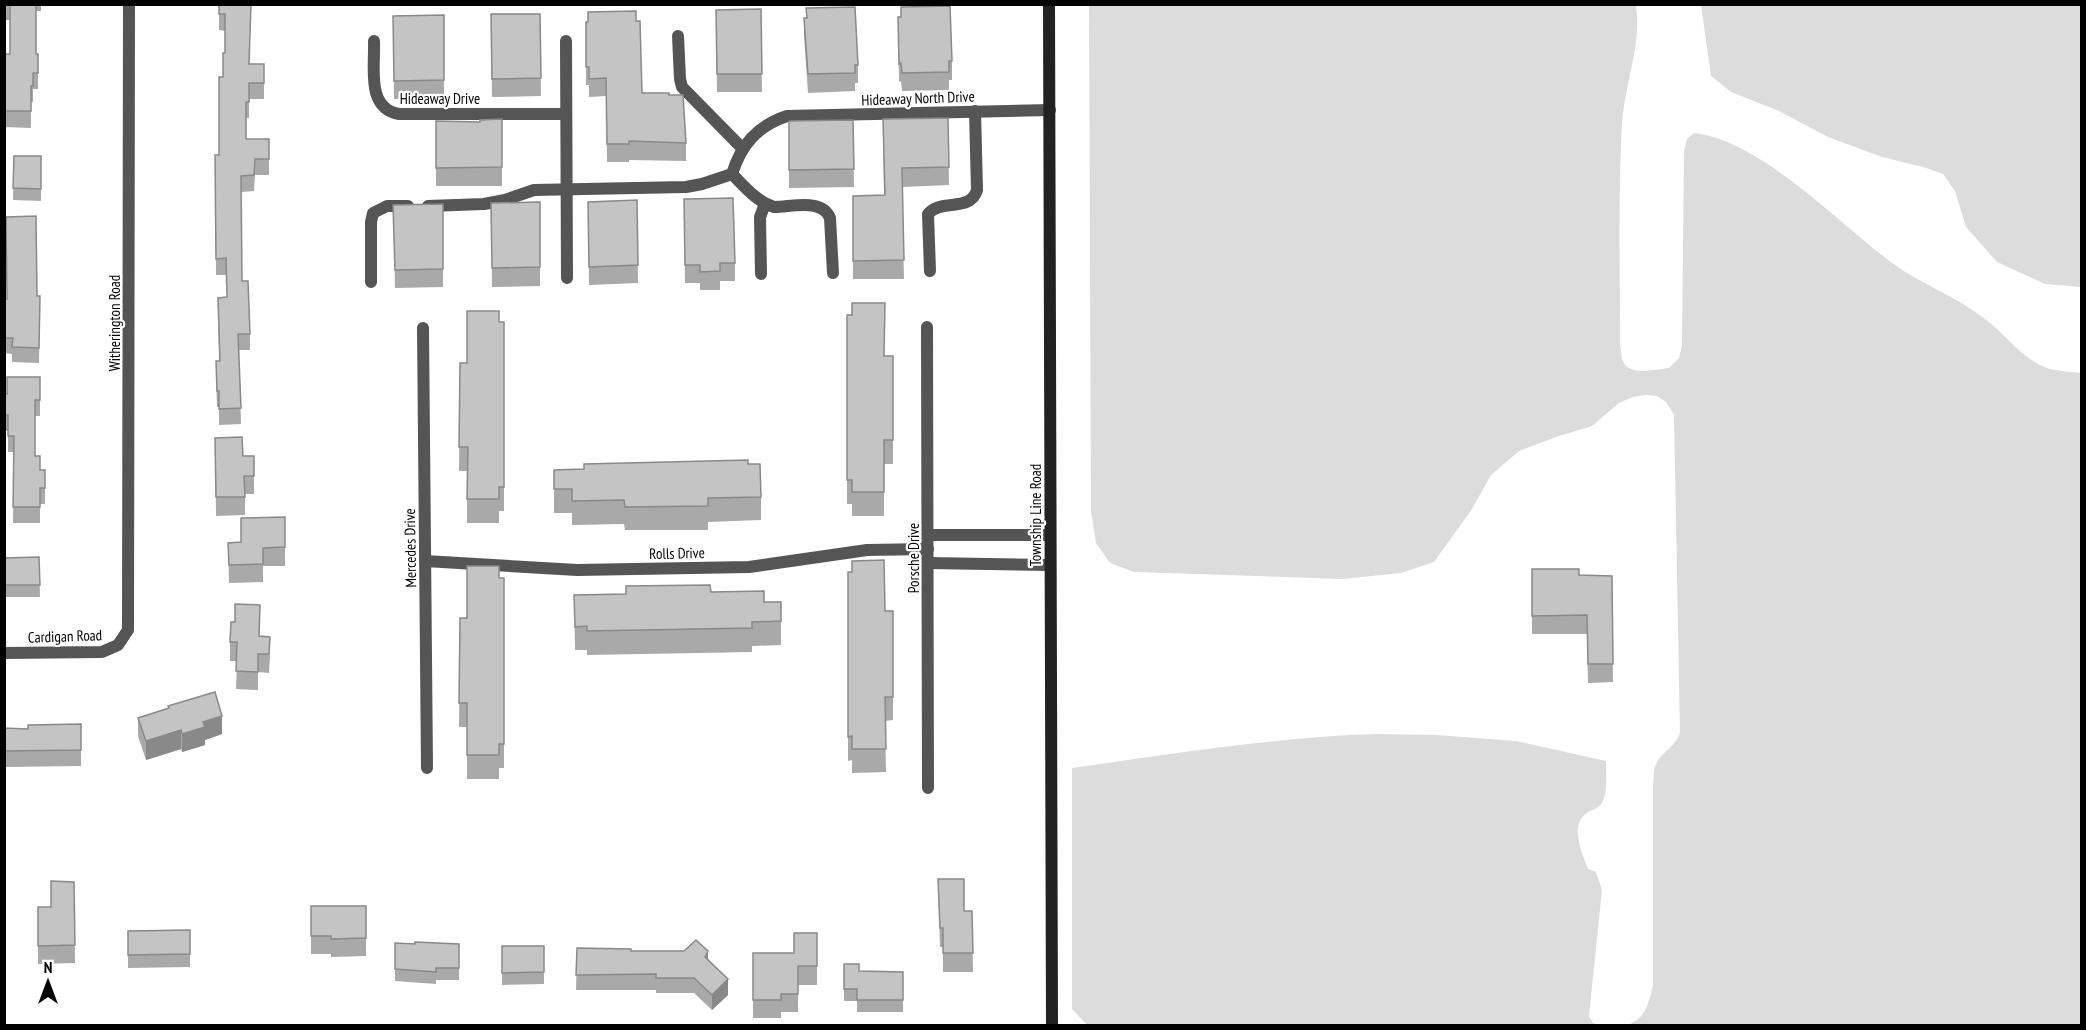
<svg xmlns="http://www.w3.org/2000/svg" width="2086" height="1030" viewBox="0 0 2086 1030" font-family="'PT Sans Narrow',sans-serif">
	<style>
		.green { fill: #dcdcdc }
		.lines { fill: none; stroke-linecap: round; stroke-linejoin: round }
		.minor { stroke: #555; stroke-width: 12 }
		.secondary { stroke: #222; stroke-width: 12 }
		.wall { fill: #a9a9a9 }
		.shaded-wall { fill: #898989 }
		.building { fill: #c4c4c4; stroke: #898989; stroke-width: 1.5 }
		.labels { text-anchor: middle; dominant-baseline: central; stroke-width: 4.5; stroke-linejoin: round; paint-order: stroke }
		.street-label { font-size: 15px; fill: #000; stroke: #fff }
	</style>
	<rect width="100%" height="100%" fill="#fff"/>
	<g class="green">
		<path d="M1089 5H1636C1642 43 1625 84 1622 122 1618 196 1620 270 1620 343 1621 350 1621 361 1626 366 1636 375 1658 369 1669 368L1679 358 1682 345 1684 151 1687 139 1694 133C1763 141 1839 225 1895 265 1923 285 1957 297 1985 319 2007 335 2023 361 2050 369 2060 371 2071 372 2081 373V1025H1626C1645 1021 1649 1002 1653 985V784C1654 778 1653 770 1656 764 1662 751 1677 746 1680 732L1674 415 1666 402 1657 396 1645 395 1633 397 1619 403 1592 426 1556 437 1519 451 1491 475 1472 509 1434 562 1401 573 1343 579 1134 572 1110 563 1096 543 1091 511Z"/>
		<polygon points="1701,5 2081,5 2081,287 2045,284 1997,262 1966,227 1955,191 1943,174 1923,167 1882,157 1828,137 1779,111 1731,92 1711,76"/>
		<path d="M1376 734 1436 735 1516 741 1606 761C1606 773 1608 793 1602 803 1598 809 1593 809 1587 813 1569 824 1582 854 1588 869L1596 872 1602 890 1589 1016 1593 1023 1598 1025H1087L1072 1009V768C1173 754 1274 737 1376 734Z"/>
	</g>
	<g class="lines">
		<g class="minor">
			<polyline points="678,36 680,79 682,87 742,148"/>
			<path d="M374 41C375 68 366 108 399 114H566"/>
			<polyline points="566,41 567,278"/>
			<path d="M732 174C741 145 757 126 787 116L1050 110"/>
			<path d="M732 174C745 187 756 201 774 207 792 207 822 198 830 218L833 273"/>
			<polyline points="428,206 484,204 505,200 534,190 686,187 702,184 732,174"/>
			<path d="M930 271 928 214C941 198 970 213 977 190L975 111"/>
			<polyline points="761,274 760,217 765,204"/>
			<polyline points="371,282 371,222 373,213 387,206 408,206"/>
			<polyline points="927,327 928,788"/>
			<polyline points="423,328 427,768"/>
			<polyline points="928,535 1049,535"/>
			<polyline points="425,561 577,570 749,567 867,550 928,549"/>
			<polyline points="928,563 1049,565"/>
			<polyline points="4,653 102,652 118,645 128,630 129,4"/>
		</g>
		<polyline class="secondary" points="1049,4 1052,1026"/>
	</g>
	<g class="wall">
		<polygon points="4,4 41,4 41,11 36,11 36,54 38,54 38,89 33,89 33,102 31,102 31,128 4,127 4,54 10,54 10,20 4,20"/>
		<polygon points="219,4 250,64 264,64 264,99 249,99 249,118 246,118 246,139 269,139 269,175 255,175 254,191 241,192 242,281 250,334 250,350 239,350 241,424 219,425 219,407 217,407 216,377 216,361 219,361 218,298 227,297 226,275 216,275 215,155 219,155 225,53 225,31 219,30"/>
		<polygon points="761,9 762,92 717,92 716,10"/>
		<polygon points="491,14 540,14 541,96 492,97"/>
		<polygon points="444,15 444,98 394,99 393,16"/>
		<polygon points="898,17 952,61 952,80 949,80 949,90 902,91 901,81 899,82"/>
		<polygon points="804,18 858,65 858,83 855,83 855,91 808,93 804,36"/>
		<polygon points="636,21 642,93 669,95 686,143 686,161 629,160 629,162 607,162 606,96 589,97 589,85 586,85 586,22"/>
		<polygon points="948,118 949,185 902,187 904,279 853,279 853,196 884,195 883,119"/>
		<polygon points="502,119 502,186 436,186 436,121 480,122"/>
		<polygon points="853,120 854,187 789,188 789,121"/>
		<polygon points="14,156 41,156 41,201 13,200"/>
		<polygon points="684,199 735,263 735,281 720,281 720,290 700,290 700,283 685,283"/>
		<polygon points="637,200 638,283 589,285 588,202"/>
		<polygon points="540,202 540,286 492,287 491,203"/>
		<polygon points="443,204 443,287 395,288 393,205"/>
		<polygon points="37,296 40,296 39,363 12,362 12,354 4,353 4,299"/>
		<polygon points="847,315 884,356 893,356 893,464 884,464 884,516 852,516 852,504 847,504"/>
		<polygon points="499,322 504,322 504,511 499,511 499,523 467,523 467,471 459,471 460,363 467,363"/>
		<polygon points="40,377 40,416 35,416 35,456 40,470 45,470 45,504 40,504 40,523 13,523 14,452 8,452 8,431 4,431 4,394 7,394"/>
		<polygon points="215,438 243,456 254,456 254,494 245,494 245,515 216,516"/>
		<polygon points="748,464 761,497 761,520 708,522 708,530 625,530 624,524 572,525 572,513 554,513 554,470"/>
		<polygon points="285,517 285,566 263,566 263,582 229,583 228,543 241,542"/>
		<polygon points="39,557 40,597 5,597 4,602 4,558"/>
		<polygon points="1532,569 1579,575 1612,576 1613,682 1588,683 1587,634 1532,634"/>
		<polygon points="499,578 504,578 504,768 499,768 499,779 467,779 467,727 459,727 460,618 467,618"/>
		<polygon points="711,592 764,602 781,602 781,645 752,646 752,652 587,655 587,650 575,650 574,595"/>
		<polygon points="885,611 893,697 893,720 885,721 886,772 852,773 852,760 848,761 848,682"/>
		<polygon points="260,637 270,655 269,673 258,672 258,690 236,689 237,661 230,661 230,642"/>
		<polygon points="138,718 222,734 205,740 205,745 182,752 181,749 146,760 138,736"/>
		<polygon points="81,724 81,766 4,767 4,728 28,729"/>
		<polygon points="938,879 964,911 972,911 973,972 943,972 943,947 940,947"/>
		<polygon points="74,882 75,963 38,964 38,907 51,907"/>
		<polygon points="311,906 366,906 366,956 331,957 331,954 311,954"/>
		<polygon points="190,930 190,967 128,968 128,931"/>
		<polygon points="817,933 817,985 798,985 798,1012 781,1012 781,1018 753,1018 753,953 794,953"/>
		<polygon points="395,943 459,944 459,980 436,980 436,984 395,981"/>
		<polygon points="502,946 544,972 544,984 502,985"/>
		<polygon points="577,948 631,951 708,961 728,995 712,1010 694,993 656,993 656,990 576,990"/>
		<polygon points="844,964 859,971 903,972 903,1012 857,1012 857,1001 844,1001"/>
	</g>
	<g class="shaded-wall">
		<polygon points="222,716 222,734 205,740 205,745 182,752 182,734 203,722"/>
		<polygon points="181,730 181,749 146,760 146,741"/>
		<polygon points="708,951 708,967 705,957"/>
		<polygon points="728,979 728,995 712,1010 712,995"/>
	</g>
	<g class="building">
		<polygon points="10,4 36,4 36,54 38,54 38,73 33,73 33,86 31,86 31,111 4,111 4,54 10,54"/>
		<polygon points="219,4 251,4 249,64 264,64 264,83 249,83 249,102 246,102 246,139 269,139 269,159 255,159 254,175 241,176 242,281 248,281 250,334 238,334 241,408 219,409 219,391 217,391 216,361 220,361 218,298 227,297 226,258 216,259 215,155 219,155 219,77 223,77 223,53 225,53 225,14 219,14"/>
		<polygon points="950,6 952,61 949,61 949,72 902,73 901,63 899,64 898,17 901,17 901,7"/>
		<polygon points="855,7 858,65 855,65 855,73 808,74 804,18 807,18 806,8"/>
		<polygon points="761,9 762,74 717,74 716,10"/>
		<polygon points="636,11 636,21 640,21 642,93 669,93 669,95 683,95 686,143 629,141 629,144 607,144 606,78 589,79 589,67 586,67 586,22 588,22 588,12"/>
		<polygon points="491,14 540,14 541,78 492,79"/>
		<polygon points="444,15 444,80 394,81 393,16"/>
		<polygon points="948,118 949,167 902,168 904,260 853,261 853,196 885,195 883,119"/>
		<polygon points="502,119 502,167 436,168 436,121 480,122 480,120"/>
		<polygon points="853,120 854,169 789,170 789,121"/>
		<polygon points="14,156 41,156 41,189 13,188"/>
		<polygon points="733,198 735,263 720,263 720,271 700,272 700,265 685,265 684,199"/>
		<polygon points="637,200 638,265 589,267 588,202"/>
		<polygon points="540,202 540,267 492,268 491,203"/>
		<polygon points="443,204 443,269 395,270 393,205"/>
		<polygon points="36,216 37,296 40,296 39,348 12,347 13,338 4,338 4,299 7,299 6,217"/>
		<polygon points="852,303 885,303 884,356 893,356 893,440 884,440 884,492 852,492 852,480 847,480 847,315 852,315"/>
		<polygon points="467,311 499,311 499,322 504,322 504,487 499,487 499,499 467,499 468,447 459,447 460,363 467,363"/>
		<polygon points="7,377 40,377 40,400 35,400 35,456 40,456 40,470 45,470 45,488 40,488 40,507 13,507 14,436 8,436 8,415 4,415 4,394 7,394"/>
		<polygon points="242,437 243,456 254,456 254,476 244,476 245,497 216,497 215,438"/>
		<polygon points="748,460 748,464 760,464 761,497 708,498 708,506 625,507 624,500 572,501 572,489 554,489 554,470 584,469 584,464"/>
		<polygon points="285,517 285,547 263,548 263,564 229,565 228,543 241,542 241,518"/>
		<polygon points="39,557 40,585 5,585 4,590 4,558"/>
		<polygon points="884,560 885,611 893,611 893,697 885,697 886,749 852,749 852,736 848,737 848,572 852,572 852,561"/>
		<polygon points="467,566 499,566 499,578 504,578 504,744 499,744 499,755 467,755 467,703 459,703 460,618 467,618"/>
		<polygon points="1532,569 1579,569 1579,575 1612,576 1613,664 1588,664 1587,615 1532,616"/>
		<polygon points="710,585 711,592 764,591 764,602 781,602 781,621 752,622 752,628 587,631 587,626 575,627 574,595 626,594 626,586"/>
		<polygon points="235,604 260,605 259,636 270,637 269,654 258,654 258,672 236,671 237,642 230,642 231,622 235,622"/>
		<polygon points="215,692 222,716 203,722 205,727 182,734 181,730 146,741 138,718 169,708 168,706"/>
		<polygon points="81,724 81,750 4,751 4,728 28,729 28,725"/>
		<polygon points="938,879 964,879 964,911 972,911 973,953 943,953 943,928 940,928"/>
		<polygon points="51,881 74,882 75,945 38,946 38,907 51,907"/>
		<polygon points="311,906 366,906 366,938 331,939 331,936 311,936"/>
		<polygon points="190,930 190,954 128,955 128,931"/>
		<polygon points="794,933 817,933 817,966 798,966 798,994 781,994 781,1000 753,1000 753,953 794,953"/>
		<polygon points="696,940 708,951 705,957 728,979 712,995 694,978 656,978 656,974 576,975 577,948 631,949 631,951 684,951"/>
		<polygon points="415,942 459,944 459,968 436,968 436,972 395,969 395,943 415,944"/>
		<polygon points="502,946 544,946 544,972 502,973"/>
		<polygon points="844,964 859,964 859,971 903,972 903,1000 857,1000 857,989 844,989"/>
	</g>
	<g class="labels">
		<g class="street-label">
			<text x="440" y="98">Hideaway Drive</text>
			<text transform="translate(918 98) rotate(-2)">Hideaway North Drive</text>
			<text transform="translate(114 323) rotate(-90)">Witherington Road</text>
			<text transform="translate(1035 515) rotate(-90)">Township Line Road</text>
			<text transform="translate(410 548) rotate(-91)">Mercedes Drive</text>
			<text transform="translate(677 553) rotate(-1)">Rolls Drive</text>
			<text transform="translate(913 558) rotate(-90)">Porsche Drive</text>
			<text transform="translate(65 636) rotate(-2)">Cardigan Road</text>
		</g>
	</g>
	<rect width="2086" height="1030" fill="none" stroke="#000000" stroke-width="12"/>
	<g transform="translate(48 982)" stroke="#ffffff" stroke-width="4.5" paint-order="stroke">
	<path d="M0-4.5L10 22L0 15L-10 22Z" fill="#000000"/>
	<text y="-9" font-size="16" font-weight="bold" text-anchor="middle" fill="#000000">N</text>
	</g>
</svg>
